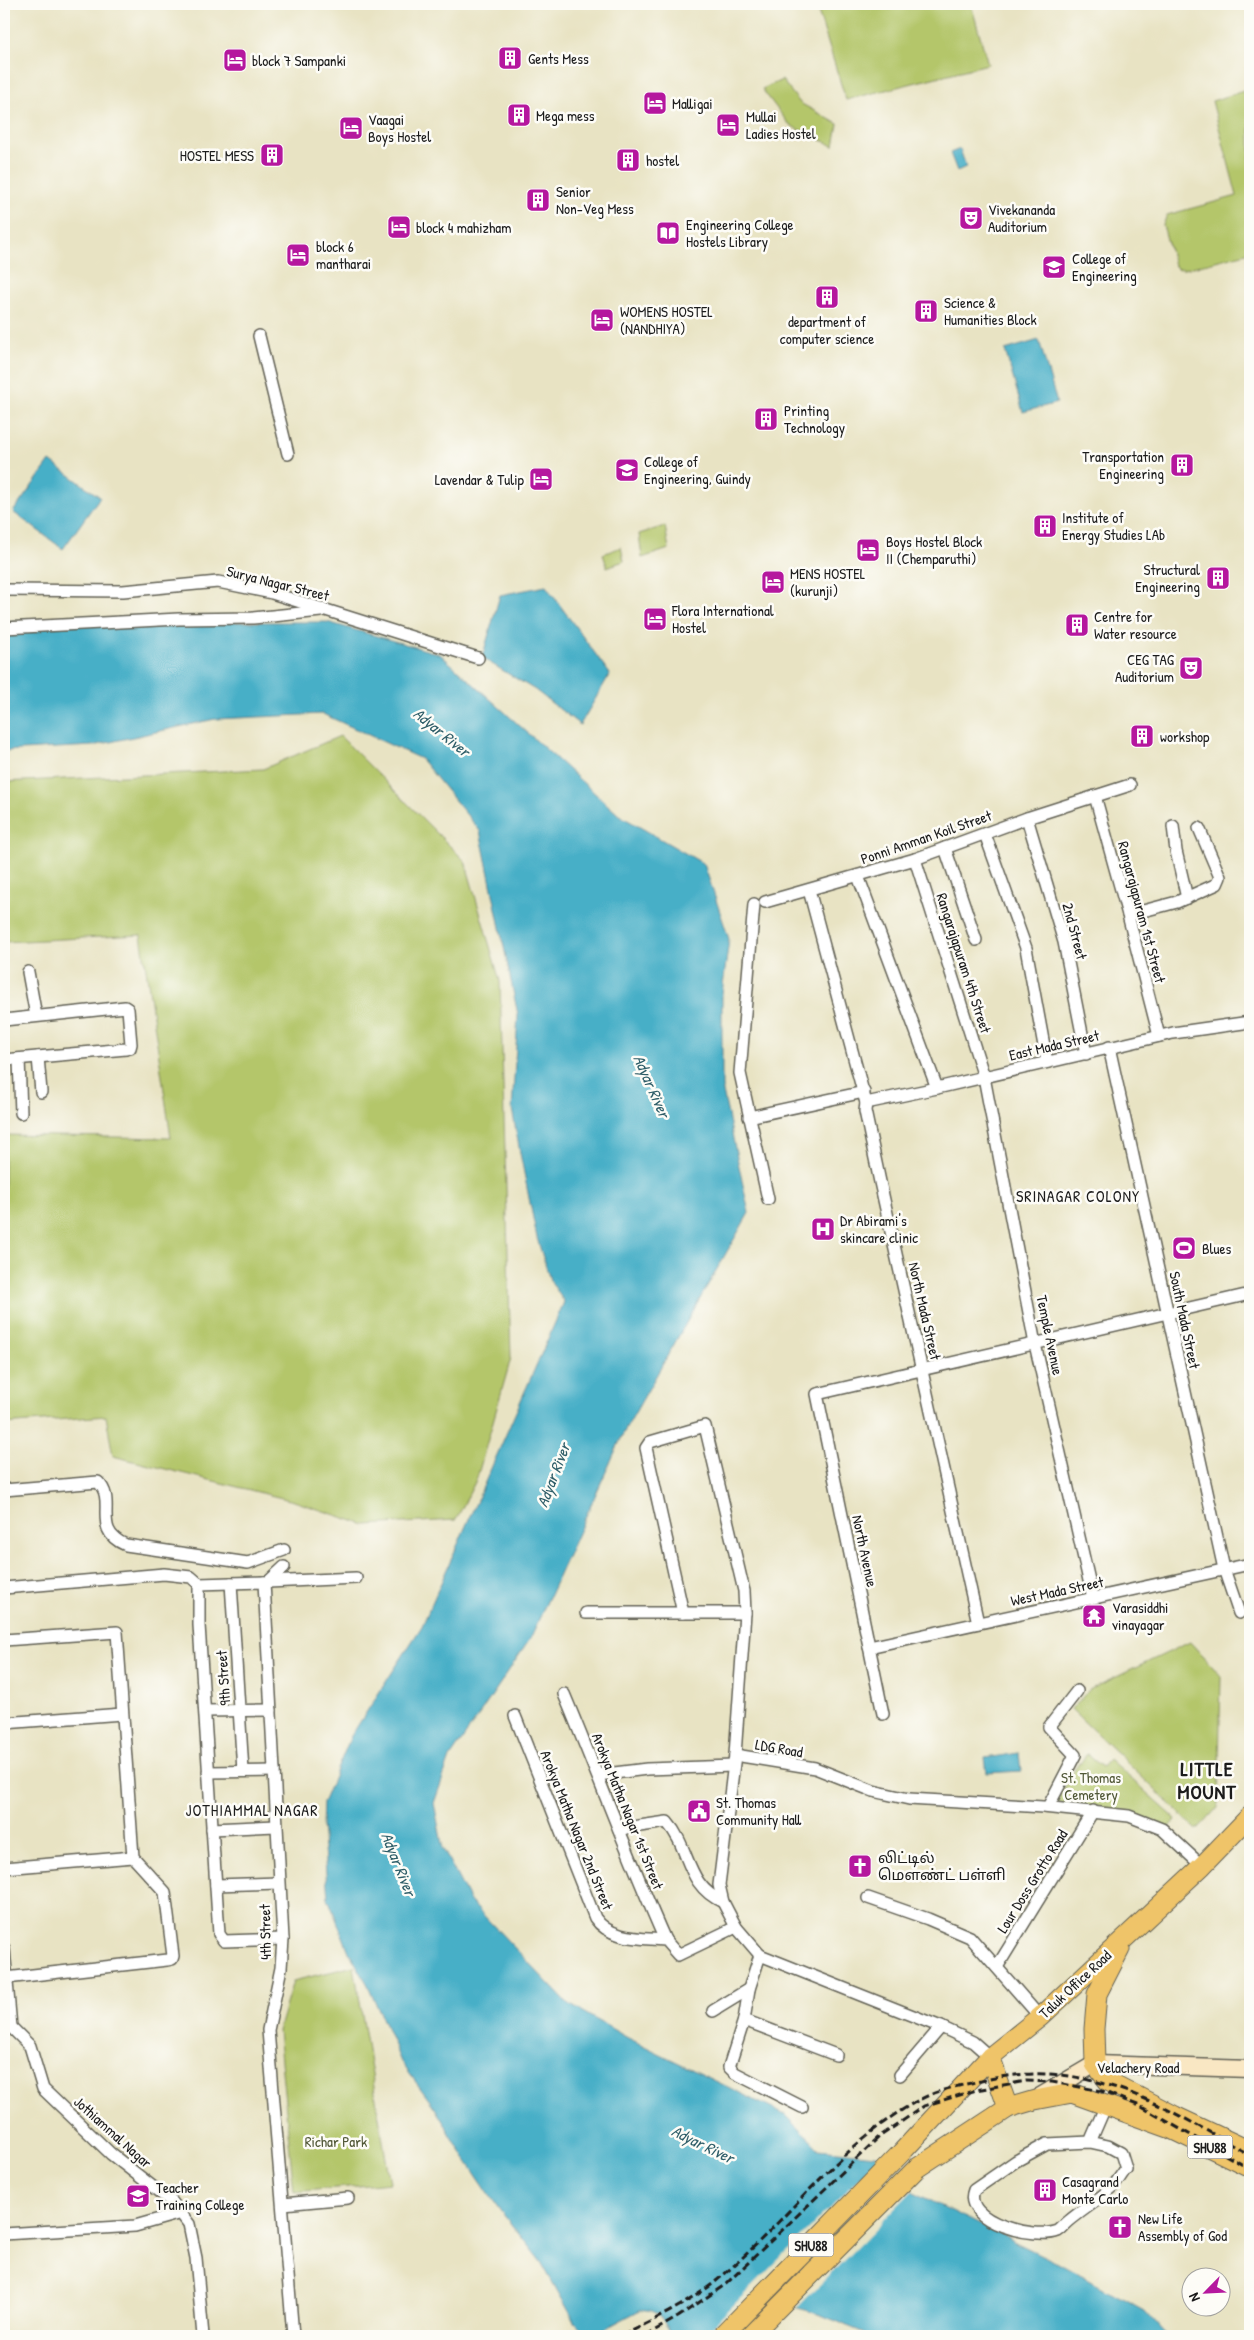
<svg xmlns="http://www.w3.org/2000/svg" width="1254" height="2340" viewBox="0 0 1254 2340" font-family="'Patrick Hand','Noto Sans Tamil',sans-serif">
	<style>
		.green { fill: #b4c66a; stroke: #687143 }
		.water { fill: #47afc7; stroke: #326672 }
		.pier { fill: #e8e3c3 }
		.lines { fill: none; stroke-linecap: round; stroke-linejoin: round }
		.minor-casing { stroke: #636256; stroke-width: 14 }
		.secondary-casing { stroke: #636256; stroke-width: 19 }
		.primary-casing { stroke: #636256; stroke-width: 21 }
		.minor { stroke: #fff; stroke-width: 11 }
		.secondary { stroke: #f9e7c3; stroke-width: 16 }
		.primary { stroke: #efc469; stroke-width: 19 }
		.rail { stroke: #1c1c1c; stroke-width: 3; stroke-dasharray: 8 4; stroke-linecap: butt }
		.labels { text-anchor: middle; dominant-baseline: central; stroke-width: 5; stroke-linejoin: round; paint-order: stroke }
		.shield { fill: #fdfcf7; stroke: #605f5e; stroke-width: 1 }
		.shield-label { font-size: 14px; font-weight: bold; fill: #1c1c1c }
		.poi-label { font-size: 15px; fill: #1c1c1c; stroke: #fdfcf7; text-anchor: start }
		.street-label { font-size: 15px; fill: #1c1c1c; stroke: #fdfcf7 }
		.park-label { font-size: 15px; fill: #515837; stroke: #fdfcf7 }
		.water-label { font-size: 16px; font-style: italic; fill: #2f5e69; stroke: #fdfcf7 }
		.neighbourhood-label { font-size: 16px; letter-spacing: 1px; fill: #1c1c1c; stroke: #fdfcf7 }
		.district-label { font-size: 20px; font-weight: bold; letter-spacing: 1px; fill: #1c1c1c; stroke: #fdfcf7 }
	</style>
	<rect width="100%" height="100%" fill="#fdfcf7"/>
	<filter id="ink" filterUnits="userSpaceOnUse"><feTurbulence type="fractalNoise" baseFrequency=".02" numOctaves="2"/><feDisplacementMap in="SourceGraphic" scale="10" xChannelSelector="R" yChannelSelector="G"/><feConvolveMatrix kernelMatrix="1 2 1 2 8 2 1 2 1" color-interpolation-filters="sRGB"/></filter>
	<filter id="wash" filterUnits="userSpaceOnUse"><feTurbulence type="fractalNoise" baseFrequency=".0096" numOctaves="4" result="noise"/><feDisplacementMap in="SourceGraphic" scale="20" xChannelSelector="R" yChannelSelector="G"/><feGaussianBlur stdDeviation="1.12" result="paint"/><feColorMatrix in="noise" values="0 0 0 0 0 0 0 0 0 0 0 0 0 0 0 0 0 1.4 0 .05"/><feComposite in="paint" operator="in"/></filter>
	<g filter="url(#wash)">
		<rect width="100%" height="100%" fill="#e8e3c3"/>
		<g class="green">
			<polygon points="831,4 971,4 988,64 846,100 817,8"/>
			<polygon points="782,80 800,103 838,124 834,146 800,130 798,130 788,123 762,89"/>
			<polygon points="1250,89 1250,252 1185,269 1178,269 1174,265 1163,225 1167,215 1237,196 1212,101"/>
			<polygon points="665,526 669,549 642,558 639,534"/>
			<polygon points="621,547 624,561 607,567 603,554"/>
			<polygon points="340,736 465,861 500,981 511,1358 477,1478 456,1520 365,1525 294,1501 113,1456 106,1416 4,1424 4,1135 171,1138 141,935 4,942 4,782 263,769"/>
			<polygon points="1190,1642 1221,1676 1218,1807 1197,1830 1071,1709 1089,1690"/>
			<polygon points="1087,1754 1102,1767 1109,1759 1176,1819 1167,1829 1055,1804 1079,1762 1081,1762"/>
			<polygon points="354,1966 390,2183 294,2192 278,2031 293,1981"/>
		</g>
		<g class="water">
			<polygon points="960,149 966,167 957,171 950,153"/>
			<polygon points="1039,340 1057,403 1023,412 1005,350"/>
			<polygon points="50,461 100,497 63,549 13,512"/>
			<polygon points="546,586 610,674 580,725 535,690 482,658 500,595"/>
			<path d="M4 622H327L440 654 619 815 704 864 729 939 722 994V1087L749 1213 624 1432 530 1639 450 1758 434 1803 443 1849 470 1901 567 2003 628 2038 787 2116 819 2149 875 2155 915 2193 1058 2263 1144 2310 1167 2336H873L821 2315 788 2305 760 2306 715 2336H672C663 2321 660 2308 640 2310L595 2334C586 2334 581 2328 575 2322L541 2262 499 2209 464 2157 435 2108 401 2062 368 1985 349 1952 328 1898 322 1825 323 1803 351 1736 422 1626 564 1302 550 1280 537 1238 521 1158 512 1109 518 1015 480 831 421 759 323 714 215 719 92 746 4 751Z"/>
			<polygon points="1019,1753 1021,1771 987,1773 985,1758"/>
		</g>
		<polygon class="pier" points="880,2157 914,2189 795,2310 788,2308 761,2308 719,2336 703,2336"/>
	</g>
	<g filter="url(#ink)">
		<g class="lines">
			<g class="minor-casing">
				<g id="minor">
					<polyline points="259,336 288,454"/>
					<polyline points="4,590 123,591 218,582 272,593 478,658"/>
					<polyline points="4,628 179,619 253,618 321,611"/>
					<polyline points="1095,796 1128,915 1159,1036"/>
					<polyline points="1027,818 1064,942 1086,1054"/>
					<polyline points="1173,826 1176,851 1187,898"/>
					<polyline points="985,834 1026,948 1047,1062"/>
					<polyline points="945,848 976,940"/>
					<polyline points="915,859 984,1077 1035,1344 1093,1598"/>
					<polyline points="858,876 937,1088"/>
					<polyline points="809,890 866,1103 865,1111 880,1182 978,1623"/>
					<polyline points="765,902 915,859 1027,818 1130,785"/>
					<polyline points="754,904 740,1073 768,1199"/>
					<polyline points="1128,915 1177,902 1217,884 1220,877 1199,828"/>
					<polyline points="28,972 36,1016"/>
					<polyline points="4,1020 125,1007 128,1009 131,1044 130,1048 126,1049 4,1060"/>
					<polyline points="1109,1047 1224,1569 1239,1613"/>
					<polyline points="38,1057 41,1092"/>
					<polyline points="19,1059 21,1113"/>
					<polyline points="866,1103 937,1088 1173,1033 1250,1022"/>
					<polyline points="749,1117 864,1092"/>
					<path d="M4 1490 98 1482C118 1501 90 1530 126 1545L248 1563 284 1550"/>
					<polyline points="284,1567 268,1582 264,1582 283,1939 281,1968 268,2030 293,2336"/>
					<polyline points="264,1582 199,1584 199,1625 219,1934 224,1941 283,1939"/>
					<polyline points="268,1582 356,1578"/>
					<polyline points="231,1583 243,1771"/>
					<polyline points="4,1588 164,1574 191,1577 199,1584"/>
					<polyline points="586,1613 745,1613"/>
					<polyline points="683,1613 646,1448 650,1442 705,1426 744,1591 745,1613 735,1755 719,1885 723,1902 736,1927 760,1955 941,2027 973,2042 990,2057"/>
					<polyline points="4,1640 117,1632 133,1857 165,1892 173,1956 172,1959 167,1960 6,1978"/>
					<polyline points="869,1647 1250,1564"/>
					<path d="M564 1694C598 1775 629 1859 665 1940"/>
					<polyline points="205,1711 271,1710"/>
					<polyline points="883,1714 817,1394 1250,1294"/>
					<path d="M515 1716 595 1918C610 1940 641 1938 665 1940L678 1955 736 1927"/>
					<polyline points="4,1723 122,1714"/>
					<polyline points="735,1755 815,1768 873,1791 909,1799 1043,1807 1129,1816 1162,1829 1202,1866"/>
					<polyline points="208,1772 274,1771"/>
					<polyline points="598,1775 647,1769 733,1766"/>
					<polyline points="1048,1807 1075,1755 1049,1727 1077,1691"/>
					<polyline points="212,1829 276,1826"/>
					<path d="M619 1829 667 1822C691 1849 685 1885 723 1902"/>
					<polyline points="4,1868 133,1857"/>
					<polyline points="216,1885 279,1883"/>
					<polyline points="868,1898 928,1919 970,1937 1040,2017"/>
					<polyline points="4,1948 11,2027 30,2046 43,2089 111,2154 172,2202 189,2224 196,2258 203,2336"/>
					<polyline points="760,1955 749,1989 744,2020 729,2067 735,2073 802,2107"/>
					<polyline points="997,1967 1093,1811"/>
					<polyline points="713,2011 749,1989"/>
					<polyline points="744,2020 836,2055"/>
					<polyline points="900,2075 941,2027"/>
					<path d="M1090 2142 1047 2144 1016 2161 974 2190C961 2222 1036 2240 1058 2231 1062 2229 1065 2224 1069 2221 1082 2210 1097 2201 1109 2190 1116 2185 1120 2176 1126 2169L1121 2153 1108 2146 1090 2142 1106 2105"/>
					<polyline points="283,2204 348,2198"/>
					<polyline points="4,2234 135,2226 181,2213"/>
				</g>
			</g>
			<g class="secondary-casing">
				<polyline id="secondary" points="1039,2097 1095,2064 1250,2069"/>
			</g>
			<g class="primary-casing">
				<g id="primary">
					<polyline points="1120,1949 1097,1994 1094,2029 1095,2064 1108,2081 1175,2116 1250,2151"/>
					<polyline points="990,2057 1008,2108"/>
					<polyline points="722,2336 901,2153 990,2057 1040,2017 1126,1937 1202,1866 1250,1816"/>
					<polyline points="750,2336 917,2168 1008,2108 1035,2100 1072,2093 1169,2128 1250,2167"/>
				</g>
			</g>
			<use href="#minor" class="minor"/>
			<use href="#secondary" class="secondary"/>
			<use href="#primary" class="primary"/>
			<g class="rail">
				<path d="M622 2336C655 2319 694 2301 722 2276 787 2221 844 2140 919 2100 938 2090 961 2085 981 2081 1022 2071 1063 2071 1104 2084 1156 2099 1203 2129 1250 2155"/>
				<polyline points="645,2336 678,2317 726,2284 879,2137 924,2106 976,2090 1026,2081 1052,2082 1102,2091 1140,2106 1250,2169"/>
			</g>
		</g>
	</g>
	<defs>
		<g id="building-square" transform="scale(1.25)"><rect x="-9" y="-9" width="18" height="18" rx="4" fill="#b5179e" stroke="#fdfcf7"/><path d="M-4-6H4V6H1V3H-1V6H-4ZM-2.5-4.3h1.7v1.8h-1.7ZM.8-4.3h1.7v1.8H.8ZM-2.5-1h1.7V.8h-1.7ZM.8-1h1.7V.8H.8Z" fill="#fff"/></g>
		<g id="hotel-square" transform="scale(1.25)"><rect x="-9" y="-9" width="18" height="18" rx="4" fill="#b5179e" stroke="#fdfcf7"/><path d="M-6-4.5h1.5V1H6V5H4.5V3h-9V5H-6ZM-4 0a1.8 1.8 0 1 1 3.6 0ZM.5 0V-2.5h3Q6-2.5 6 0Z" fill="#fff"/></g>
		<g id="theatre-square" transform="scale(1.25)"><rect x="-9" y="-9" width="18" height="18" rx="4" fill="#b5179e" stroke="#fdfcf7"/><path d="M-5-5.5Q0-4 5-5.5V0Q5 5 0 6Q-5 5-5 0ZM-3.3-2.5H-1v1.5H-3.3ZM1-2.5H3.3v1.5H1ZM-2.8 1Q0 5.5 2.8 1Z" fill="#fff"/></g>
		<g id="library-square" transform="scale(1.25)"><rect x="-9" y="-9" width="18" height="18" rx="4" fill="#b5179e" stroke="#fdfcf7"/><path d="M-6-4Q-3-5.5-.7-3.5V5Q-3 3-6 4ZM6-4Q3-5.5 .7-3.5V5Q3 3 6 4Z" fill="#fff"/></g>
		<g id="university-square" transform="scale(1.25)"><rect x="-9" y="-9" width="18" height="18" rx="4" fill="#b5179e" stroke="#fdfcf7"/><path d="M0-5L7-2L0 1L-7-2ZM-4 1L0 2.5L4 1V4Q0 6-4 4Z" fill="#fff"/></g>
		<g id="hospital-square" transform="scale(1.25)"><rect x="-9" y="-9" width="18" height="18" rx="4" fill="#b5179e" stroke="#fdfcf7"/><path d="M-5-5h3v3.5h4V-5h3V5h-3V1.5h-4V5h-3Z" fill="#fff"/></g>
		<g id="stadium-square" transform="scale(1.25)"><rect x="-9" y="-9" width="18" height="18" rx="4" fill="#b5179e" stroke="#fdfcf7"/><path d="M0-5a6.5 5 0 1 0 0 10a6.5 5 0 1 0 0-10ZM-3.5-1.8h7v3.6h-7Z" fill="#fff"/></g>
		<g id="temple-square" transform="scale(1.25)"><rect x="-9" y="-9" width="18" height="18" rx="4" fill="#b5179e" stroke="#fdfcf7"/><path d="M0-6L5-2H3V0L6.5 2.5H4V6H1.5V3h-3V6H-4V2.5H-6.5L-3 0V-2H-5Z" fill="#fff"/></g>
		<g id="civic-square" transform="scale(1.25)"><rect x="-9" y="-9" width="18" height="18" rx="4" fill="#b5179e" stroke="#fdfcf7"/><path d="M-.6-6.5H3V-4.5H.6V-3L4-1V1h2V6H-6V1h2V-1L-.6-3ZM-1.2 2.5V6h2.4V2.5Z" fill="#fff"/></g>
		<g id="church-square" transform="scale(1.25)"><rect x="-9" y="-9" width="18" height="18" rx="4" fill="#b5179e" stroke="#fdfcf7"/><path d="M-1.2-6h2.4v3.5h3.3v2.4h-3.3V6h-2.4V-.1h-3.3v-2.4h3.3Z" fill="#fff"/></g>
	</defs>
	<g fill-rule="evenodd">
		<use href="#building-square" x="510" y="58"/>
		<use href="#hotel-square" x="235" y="60"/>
		<use href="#hotel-square" x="655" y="103"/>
		<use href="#building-square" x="519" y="115"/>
		<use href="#hotel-square" x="728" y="125"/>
		<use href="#hotel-square" x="351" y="128"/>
		<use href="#building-square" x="272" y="155"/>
		<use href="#building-square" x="628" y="160"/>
		<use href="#building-square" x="538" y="200"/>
		<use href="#theatre-square" x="971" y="218"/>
		<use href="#hotel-square" x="399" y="227"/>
		<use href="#library-square" x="668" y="233"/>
		<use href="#hotel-square" x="298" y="255"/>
		<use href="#university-square" x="1054" y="267"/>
		<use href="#building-square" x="827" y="297"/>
		<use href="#building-square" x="926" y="311"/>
		<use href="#hotel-square" x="602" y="320"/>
		<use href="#building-square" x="766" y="419"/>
		<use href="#building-square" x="1182" y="465"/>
		<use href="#university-square" x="627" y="470"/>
		<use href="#hotel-square" x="541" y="479"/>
		<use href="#building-square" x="1045" y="526"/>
		<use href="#hotel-square" x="868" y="550"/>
		<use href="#building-square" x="1218" y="578"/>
		<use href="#hotel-square" x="773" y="582"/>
		<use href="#hotel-square" x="655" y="619"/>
		<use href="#building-square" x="1077" y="625"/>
		<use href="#theatre-square" x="1191" y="668"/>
		<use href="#building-square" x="1142" y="736"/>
		<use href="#hospital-square" x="823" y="1229"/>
		<use href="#stadium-square" x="1184" y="1248"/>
		<use href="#temple-square" x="1094" y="1616"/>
		<use href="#civic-square" x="699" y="1811"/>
		<use href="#church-square" x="860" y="1866"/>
		<use href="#building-square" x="1045" y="2190"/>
		<use href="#university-square" x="138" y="2196"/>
		<use href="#church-square" x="1120" y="2227"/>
	</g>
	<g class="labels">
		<g class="shield">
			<rect x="1187.5" y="2135.5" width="45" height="23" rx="4"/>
			<rect x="788.5" y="2233.5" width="45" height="23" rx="4"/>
		</g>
		<g class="shield-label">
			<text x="1210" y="2147">SHU88</text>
			<text x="811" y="2245">SHU88</text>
		</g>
		<g class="poi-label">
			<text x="528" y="58">Gents Mess</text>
			<text x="252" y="60">block 7 Sampanki</text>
			<text x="672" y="103">Malligai</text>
			<text x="536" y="115">Mega mess</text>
			<text x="746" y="116">Mullai<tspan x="746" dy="17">Ladies Hostel</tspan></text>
			<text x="368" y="119">Vaagai<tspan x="368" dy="17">Boys Hostel</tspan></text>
			<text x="254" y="155" text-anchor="end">HOSTEL MESS</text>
			<text x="646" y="160">hostel</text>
			<text x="556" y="191">Senior<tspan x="556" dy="17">Non-Veg Mess</tspan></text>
			<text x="988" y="209">Vivekananda<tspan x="988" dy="17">Auditorium</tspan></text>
			<text x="686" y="224">Engineering College<tspan x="686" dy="17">Hostels Library</tspan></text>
			<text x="416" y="227">block 4 mahizham</text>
			<text x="316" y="246">block 6<tspan x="316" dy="17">mantharai</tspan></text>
			<text x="1072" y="258">College of<tspan x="1072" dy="17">Engineering</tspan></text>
			<text x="944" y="302">Science &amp;<tspan x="944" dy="17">Humanities Block</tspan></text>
			<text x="620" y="311">WOMENS HOSTEL<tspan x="620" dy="17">(NANDHIYA)</tspan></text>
			<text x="827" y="321" text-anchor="middle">department of<tspan x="827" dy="17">computer science</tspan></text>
			<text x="784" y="410">Printing<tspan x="784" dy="17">Technology</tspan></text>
			<text x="1164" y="456" text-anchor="end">Transportation<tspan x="1164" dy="17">Engineering</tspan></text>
			<text x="644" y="461">College of<tspan x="644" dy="17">Engineering, Guindy</tspan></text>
			<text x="524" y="479" text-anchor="end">Lavendar &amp; Tulip</text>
			<text x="1062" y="517">Institute of<tspan x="1062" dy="17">Energy Studies LAb</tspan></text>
			<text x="886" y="541">Boys Hostel Block<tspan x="886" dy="17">II (Chemparuthi)</tspan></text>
			<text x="1200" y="569" text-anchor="end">Structural<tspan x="1200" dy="17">Engineering</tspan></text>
			<text x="790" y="573">MENS HOSTEL<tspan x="790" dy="17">(kurunji)</tspan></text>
			<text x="672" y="610">Flora International<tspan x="672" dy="17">Hostel</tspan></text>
			<text x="1094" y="616">Centre for<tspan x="1094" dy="17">Water resource</tspan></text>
			<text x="1174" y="659" text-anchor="end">CEG TAG<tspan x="1174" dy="17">Auditorium</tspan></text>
			<text x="1160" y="736">workshop</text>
			<text x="840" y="1220">Dr Abirami's<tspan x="840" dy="17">skincare clinic</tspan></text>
			<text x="1202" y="1248">Blues</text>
			<text x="1112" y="1607">Varasiddhi<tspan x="1112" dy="17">vinayagar</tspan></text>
			<text x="716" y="1802">St. Thomas<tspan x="716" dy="17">Community Hall</tspan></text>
			<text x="878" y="1857">லிட்டில்<tspan x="878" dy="17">மௌண்ட் பள்ளி</tspan></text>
			<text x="1062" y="2181">Casagrand<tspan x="1062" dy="17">Monte Carlo</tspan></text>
			<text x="156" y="2187">Teacher<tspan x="156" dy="17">Training College</tspan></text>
			<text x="1138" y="2218">New Life<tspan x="1138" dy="17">Assembly of God</tspan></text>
		</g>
		<g class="street-label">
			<text transform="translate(278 583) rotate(14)">Surya Nagar Street</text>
			<text transform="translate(926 837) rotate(-19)">Ponni Amman Koil Street</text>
			<text transform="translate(1142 912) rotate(75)">Rangarajapuram 1st Street</text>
			<text transform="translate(1075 931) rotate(75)">2nd Street</text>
			<text transform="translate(964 963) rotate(72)">Rangarajapuram 4th Street</text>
			<text transform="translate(1054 1045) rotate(-13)">East Mada Street</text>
			<text transform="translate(925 1311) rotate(77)">North Mada Street</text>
			<text transform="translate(1185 1320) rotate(78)">South Mada Street</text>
			<text transform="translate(1050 1335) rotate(78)">Temple Avenue</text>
			<text transform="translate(865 1551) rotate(78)">North Avenue</text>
			<text transform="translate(1057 1591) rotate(-12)">West Mada Street</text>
			<text transform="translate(223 1678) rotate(-94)">9th Street</text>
			<text transform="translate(779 1748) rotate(10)">LDG Road</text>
			<text transform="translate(628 1811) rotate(68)">Arokya Matha Nagar 1st Street</text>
			<text transform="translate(577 1830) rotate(68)">Arokya Matha Nagar 2nd Street</text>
			<text transform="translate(1032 1881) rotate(-58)">Lour Doss Grotto Road</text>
			<text transform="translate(265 1932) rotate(-91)">4th Street</text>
			<text transform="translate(1075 1984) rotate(-43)">Taluk Office Road</text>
			<text x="1138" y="2067">Velachery Road</text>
			<text transform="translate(113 2132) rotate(42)">Jothiammal Nagar</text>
		</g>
		<g class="park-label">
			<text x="1091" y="1777">St. Thomas<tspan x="1091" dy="17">Cemetery</tspan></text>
			<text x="336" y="2141">Richar Park</text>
		</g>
		<g class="water-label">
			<text transform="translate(442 732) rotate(39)">Adyar River</text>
			<text transform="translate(652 1086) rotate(66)">Adyar River</text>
			<text transform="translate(553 1475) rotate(-69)">Adyar River</text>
			<text transform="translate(399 1864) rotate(68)">Adyar River</text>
			<text transform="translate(703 2144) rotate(26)">Adyar River</text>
		</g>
		<g class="neighbourhood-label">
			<text x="1078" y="1196">SRINAGAR COLONY</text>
			<text x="252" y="1810">JOTHIAMMAL NAGAR</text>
		</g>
		<g class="district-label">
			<text x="1207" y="1768">LITTLE<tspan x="1207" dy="23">MOUNT</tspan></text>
		</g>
	</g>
	<rect width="1254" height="2340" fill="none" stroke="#fdfcf7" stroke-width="20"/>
	<g transform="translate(1206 2292) rotate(246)"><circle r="24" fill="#fdfcf7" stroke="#a3a29f"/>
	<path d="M0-4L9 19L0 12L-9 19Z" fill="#b5179e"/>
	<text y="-8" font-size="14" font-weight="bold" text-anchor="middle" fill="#1c1c1c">N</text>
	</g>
</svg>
